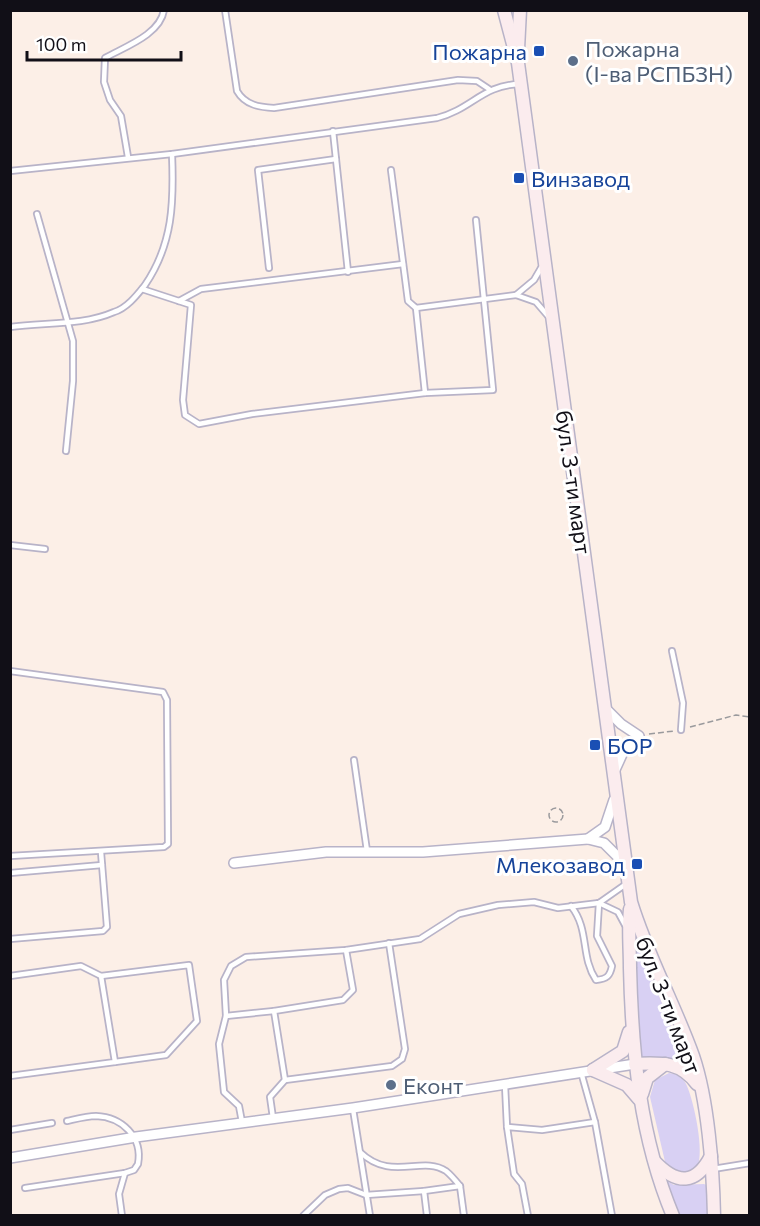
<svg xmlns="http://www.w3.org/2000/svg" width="760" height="1226" viewBox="0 0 760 1226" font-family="Commissioner,sans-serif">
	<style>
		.industrial { fill: #fcefe7 }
		.green { fill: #d8d0f3 }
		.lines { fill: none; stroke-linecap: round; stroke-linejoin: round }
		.service-casing { stroke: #b8b3c8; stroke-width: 8 }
		.minor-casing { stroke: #b8b3c8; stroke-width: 12 }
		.secondary-casing { stroke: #b8b3c8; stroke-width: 15 }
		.path { stroke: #9a9a9d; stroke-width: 1.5; stroke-dasharray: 6 3; stroke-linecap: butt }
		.service { stroke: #fff; stroke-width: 4.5 }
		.minor { stroke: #fff; stroke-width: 9 }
		.secondary { stroke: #fbecee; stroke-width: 12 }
		.transit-dot { fill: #1a4fb4; stroke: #fff; stroke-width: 2 }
		.service-dot { fill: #5c6f8a; stroke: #fff; stroke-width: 2 }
		.labels { text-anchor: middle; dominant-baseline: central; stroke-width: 6; stroke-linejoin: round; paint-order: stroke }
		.service-label { font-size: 22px; fill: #4e5e75; stroke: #fff; text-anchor: start }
		.transit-label { font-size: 22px; fill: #164399; stroke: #fff; text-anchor: end }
		.street-label { font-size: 22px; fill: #110f17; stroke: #fff }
	</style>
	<rect width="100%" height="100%" fill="#fbfcfb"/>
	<polygon class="industrial" points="10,11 749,11 749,1215 11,1215"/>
	<g class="green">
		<polygon points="635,947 639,947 689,1069 671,1058 641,1062"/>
		<path d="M669 1073C677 1074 684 1078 687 1086 694 1102 705 1153 697 1167 685 1176 678 1173 666 1166L650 1097 655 1080Z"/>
		<polygon points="667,1181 674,1185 704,1184 708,1186 709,1215 678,1215 664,1183"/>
	</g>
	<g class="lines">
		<g class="service-casing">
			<g id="service">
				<path d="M225 10 237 91C245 105 259 107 274 108L458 80 477 81 489 89"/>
				<polyline points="333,131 348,272"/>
				<path d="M128 157 121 116 110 100 104 82 105 58C124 47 160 35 164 10"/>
				<polyline points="391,170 408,301 416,308 516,295"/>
				<path d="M10 171 172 154 437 118C472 109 482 85 520 84"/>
				<polyline points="37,214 73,341 73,381 66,451"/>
				<polyline points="269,268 258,170 336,159"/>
				<polyline points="541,268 534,280 516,295 536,302 548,316"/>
				<polyline points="142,289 191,305 183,400 185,415 199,424 252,414 425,393"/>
				<polyline points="179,301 201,289 403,264"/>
				<polyline points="416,308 425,393 493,390 476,220"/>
				<path d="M10 327C45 322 82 326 114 312 127 308 137 295 145 285 173 244 174 202 172 154"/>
				<polyline points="10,545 45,549"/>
				<polyline points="672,651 683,703 681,730"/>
				<polyline points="10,671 163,692 167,700 168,844 164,847 10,856"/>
				<polyline points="354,760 367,851"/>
				<polyline points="10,873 102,865"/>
				<polyline points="599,903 618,912 625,925"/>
				<path d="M571 906C590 930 580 956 596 980 607 979 610 976 612 966L597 936 599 903"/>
				<polyline points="10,939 103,931 107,927 101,852"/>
				<polyline points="10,976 81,966 101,976 189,965 197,1021 166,1055 115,1062"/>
				<polyline points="226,1016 274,1011"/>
				<polyline points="581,1072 595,1122 612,1216"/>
				<polyline points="10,1076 115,1062 101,976"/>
				<polyline points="285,1080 392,1066 402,1059 405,1049 389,943"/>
				<polyline points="505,1085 507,1127"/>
				<polyline points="353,1109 370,1216"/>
				<polyline points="273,1118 270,1097 285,1080 274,1011 343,1000 353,990 346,950"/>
				<polyline points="242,1122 239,1106 224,1092 219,1044 226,1016 224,980 231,966 246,957 346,950 420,939 459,914 498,905 534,902 558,908 599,903 626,884"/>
				<polyline points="10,1130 52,1123"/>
				<path d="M360 1152C391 1182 422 1155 446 1171 451 1175 456 1181 460 1186L424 1191 427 1216"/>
				<polyline points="713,1169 750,1163"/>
				<polyline points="460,1186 464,1216"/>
				<path d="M25 1188 125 1173 134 1170 138 1164C143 1137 122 1117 96 1116 87 1116 76 1119 67 1121"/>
				<polyline points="122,1216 119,1194 125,1173"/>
				<polyline points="303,1216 325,1195 339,1189 348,1188 366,1195 424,1191"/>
				<polyline points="528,1216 522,1184 514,1174 507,1127 542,1130 595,1122"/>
			</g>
		</g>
		<g class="minor-casing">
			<g id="minor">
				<polyline points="604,707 621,724 639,736 624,750 614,772"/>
				<polyline points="614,800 605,827 588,839 604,843 626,865"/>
				<polyline points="234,863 326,852 423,852 588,839"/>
				<polyline points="10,1158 136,1137 353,1108 635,1064"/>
			</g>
		</g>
		<g class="secondary-casing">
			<g id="secondary">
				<path d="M504 10 518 63 631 902C647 955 674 1003 693 1056 708 1100 713 1168 714 1216"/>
				<polyline points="518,49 520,10"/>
				<path d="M630 909C628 929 630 948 630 968 632 1053 640 1137 673 1216"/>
				<path d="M635 1064C661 1063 680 1061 697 1084"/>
				<polyline points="593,1070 623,1051 629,1032"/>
				<polyline points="593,1070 627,1085 639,1099"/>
				<polyline points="642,1094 647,1078 665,1064"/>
				<path d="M655 1162C677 1185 696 1185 711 1156"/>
			</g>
		</g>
		<g class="path">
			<polyline points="690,727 736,715 750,717"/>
			<polyline points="649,734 674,731"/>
			<circle cx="556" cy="815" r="7"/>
		</g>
		<use href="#service" class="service"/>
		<use href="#minor" class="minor"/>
		<use href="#secondary" class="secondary"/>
	</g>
	<g class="transit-dot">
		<rect x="533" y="45" width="12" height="12" rx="3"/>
		<rect x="513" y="172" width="12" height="12" rx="3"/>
		<rect x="589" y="739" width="12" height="12" rx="3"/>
		<rect x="631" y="858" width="12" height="12" rx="3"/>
	</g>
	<g class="service-dot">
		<circle cx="573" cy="61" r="6"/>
		<circle cx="391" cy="1085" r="6"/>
	</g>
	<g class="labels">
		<g class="service-label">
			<text x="585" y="48">Пожарна<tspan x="585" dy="25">(I-ва РСПБЗН)</tspan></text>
			<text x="403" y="1085">Еконт</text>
		</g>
		<g class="transit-label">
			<text x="527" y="51">Пожарна</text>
			<text x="531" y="178" text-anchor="start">Винзавод</text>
			<text x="607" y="745" text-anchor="start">БОР</text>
			<text x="625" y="864">Млекозавод</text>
		</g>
		<g class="street-label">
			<text transform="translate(574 482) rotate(82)">бул. 3-ти март</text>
			<text transform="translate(669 1005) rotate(69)">бул. 3-ти март</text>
		</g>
	</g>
	<rect width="760" height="1226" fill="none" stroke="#110f17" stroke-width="24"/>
	<path d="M27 51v9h154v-9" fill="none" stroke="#110f17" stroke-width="3"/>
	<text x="36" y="51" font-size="18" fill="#110f17" stroke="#ffffff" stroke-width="4.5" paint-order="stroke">100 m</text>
</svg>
